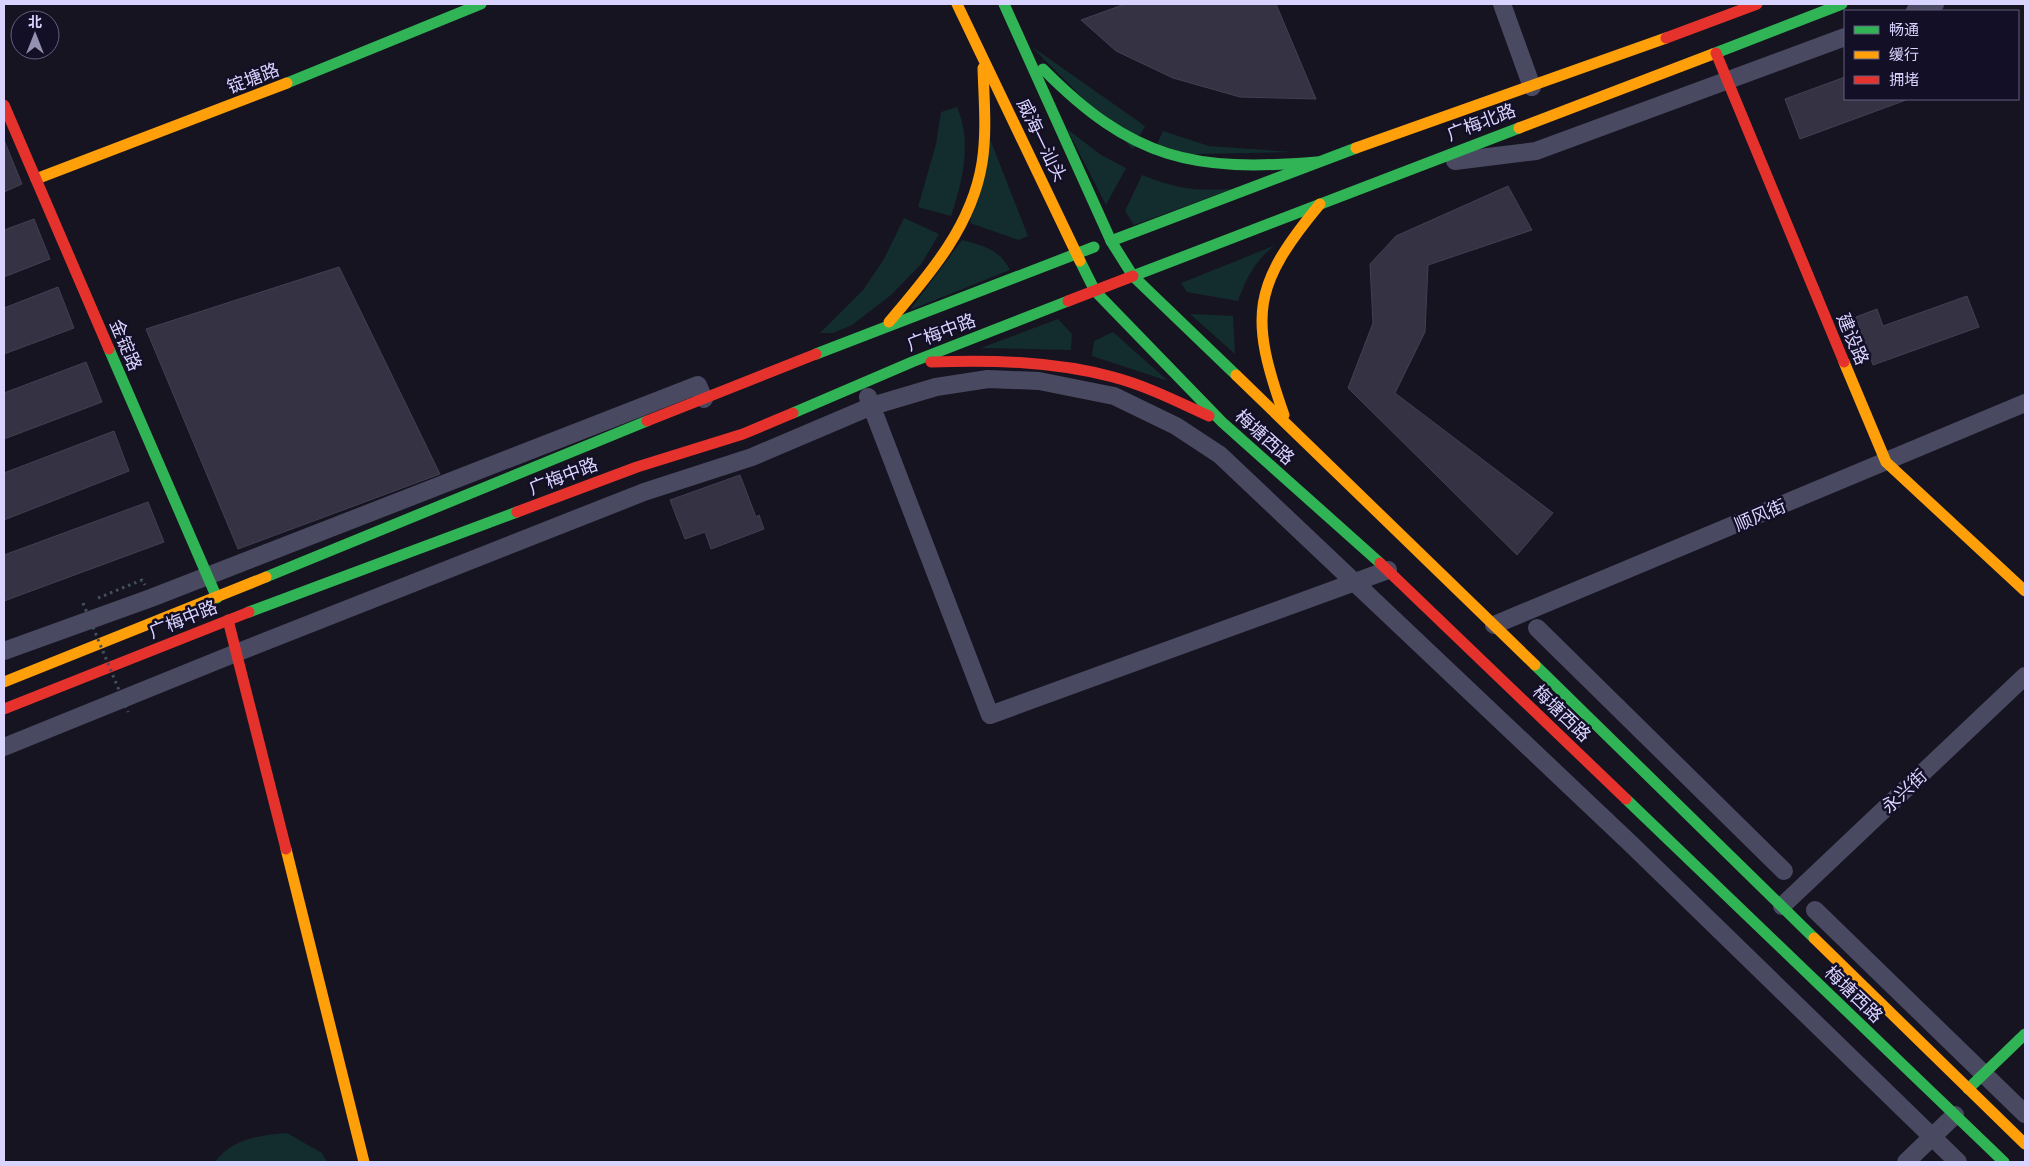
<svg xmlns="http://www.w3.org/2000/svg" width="2029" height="1166" viewBox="0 0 2029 1166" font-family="Inter,'Noto Sans SC',sans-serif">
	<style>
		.green { fill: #132c2d }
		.building { fill: #343243; stroke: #433f54 }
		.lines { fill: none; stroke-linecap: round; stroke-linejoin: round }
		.path { stroke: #44505f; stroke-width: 3; stroke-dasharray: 2.5 4; stroke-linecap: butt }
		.street { stroke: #4a4962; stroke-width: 18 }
		.fast { stroke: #30b455; stroke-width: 11 }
		.slow { stroke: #ff9f0a; stroke-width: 11 }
		.jam { stroke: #e5322d; stroke-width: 11 }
		.path-bridge { stroke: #44505f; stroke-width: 3; stroke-dasharray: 2.5 4; stroke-linecap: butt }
		.labels { text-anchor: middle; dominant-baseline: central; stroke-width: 5; stroke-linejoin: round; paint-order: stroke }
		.street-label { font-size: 18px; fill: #d9d4ff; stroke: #130f26 }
	</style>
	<rect width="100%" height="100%" fill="#161421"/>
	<g class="green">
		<polygon points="1031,46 1145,126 1133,149"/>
		<path d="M957 107C972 141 963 181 951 216L918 207 936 144 941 112Z"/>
		<polygon points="1067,129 1101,155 1126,168 1106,205"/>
		<polygon points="1163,131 1209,146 1292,152 1152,155"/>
		<polygon points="990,139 1028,236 1019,240 970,223"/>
		<path d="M1142 175C1178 189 1193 191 1232 189L1134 225 1125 211Z"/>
		<polygon points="904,218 939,234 922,263 891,295 852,325 833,333 820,333 863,290 884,259"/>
		<path d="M962 240C984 246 999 249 1010 270L910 310Z"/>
		<path d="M1276 245C1256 258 1246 279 1238 301L1187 292 1181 283Z"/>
		<polygon points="1190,314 1233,316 1235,354"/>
		<polygon points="1058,319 1072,334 1071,350 981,348"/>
		<polygon points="1113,332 1168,381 1092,356 1094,341"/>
		<path d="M287 1133 322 1153 327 1162H215C231 1139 260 1135 287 1133Z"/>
	</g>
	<g class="building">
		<polygon points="1125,4 1276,4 1316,99 1240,97 1173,78 1116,51 1081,20"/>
		<polygon points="1845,77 1845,99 1906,100 1800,139 1785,99"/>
		<polygon points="4,140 22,184 4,192"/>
		<polygon points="1508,186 1532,230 1428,265 1425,332 1395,393 1553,513 1517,555 1348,388 1373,323 1370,264 1396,236"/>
		<polygon points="34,219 50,259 4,277 4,230"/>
		<polygon points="339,267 440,474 238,549 146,329"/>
		<polygon points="58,287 74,328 4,354 4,308"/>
		<polygon points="1967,296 1979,327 1873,365 1856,317 1877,309 1883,326"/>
		<polygon points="86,362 102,402 4,439 4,393"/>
		<polygon points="114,431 129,471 4,520 4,473"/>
		<polygon points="740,475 756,517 759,515 764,529 711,549 705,532 685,539 670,500"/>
		<polygon points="148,502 164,542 4,601 4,555"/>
	</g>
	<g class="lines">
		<polyline class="path" points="98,598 142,580 145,585"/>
		<g class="street">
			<polyline points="1502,4 1532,87"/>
			<polyline points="1915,11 1935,4"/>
			<polyline points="1455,161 1536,151 1845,37"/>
			<polyline points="868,397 990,715 1388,570"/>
			<polyline points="1494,625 2025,403"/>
			<polyline points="1537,628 1784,871"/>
			<polyline points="4,651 151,598 698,385 704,399"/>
			<polyline points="4,747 236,653 644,492 752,457 872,406 936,387 988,379 1039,381 1114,396 1176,426 1220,455 1631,844 1958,1162"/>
			<polyline points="1782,906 2025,676"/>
			<polyline points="1815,910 2025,1114"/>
			<polyline points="1906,1162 1955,1115"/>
		</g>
		<g class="fast">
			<polyline points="1004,4 1111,241 1133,276 1236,375"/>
			<polyline points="1713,54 1842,4"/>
			<path d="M1043 69C1133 160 1193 172 1317 162"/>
			<polyline points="287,83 481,4"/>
			<polyline points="1111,241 1356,148"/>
			<polyline points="1080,261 1095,291 1222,422 1380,563"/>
			<polyline points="1133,276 1519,128"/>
			<polyline points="109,349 217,598"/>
			<polyline points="816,354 1094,247"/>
			<polyline points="793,413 912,362 1068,301"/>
			<polyline points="266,577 647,421"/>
			<polyline points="249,612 517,512"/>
			<polyline points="1535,665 1814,938"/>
			<polyline points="1626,799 2004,1162"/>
			<polyline points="1968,1089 2025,1034"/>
		</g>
		<g class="slow">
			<polyline points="957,4 1080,261"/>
			<polyline points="1519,128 1713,54"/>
			<polyline points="1356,148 1666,38"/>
			<polyline points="36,179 287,83"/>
			<path d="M889 322C929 275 972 226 982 163 987 132 984 100 983 68"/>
			<polyline points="1844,362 1886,462 2025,591"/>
			<polyline points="1236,375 1535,665"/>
			<path d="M1284 415C1249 316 1252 286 1320 204"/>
			<polyline points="4,682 266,577"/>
			<polyline points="286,849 364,1162"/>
			<polyline points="1814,938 2025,1144"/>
		</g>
		<g class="jam">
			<polyline points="1666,38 1757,4"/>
			<polyline points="1716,53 1844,362"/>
			<polyline points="4,105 109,349"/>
			<polyline points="1068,301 1133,276"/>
			<path d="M931 362C992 360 1054 361 1113 377 1147 386 1178 402 1209 416"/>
			<polyline points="647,421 816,354"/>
			<polyline points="517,512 637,467 743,434 793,413"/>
			<polyline points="1380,563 1626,799"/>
			<polyline points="228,620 286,849"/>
			<polyline points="4,709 249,612"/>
		</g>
		<polyline class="path-bridge" points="83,603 128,712"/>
	</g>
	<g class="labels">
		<g class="street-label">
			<text transform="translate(253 78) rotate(-21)">锭塘路</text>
			<text transform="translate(1481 122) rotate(-21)">广梅北路</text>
			<text transform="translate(1042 140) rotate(64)">威海—汕头</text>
			<text transform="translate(941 332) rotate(-21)">广梅中路</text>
			<text transform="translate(1853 339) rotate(67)">建设路</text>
			<text transform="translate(126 345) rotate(67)">金锭路</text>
			<text transform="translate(1265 437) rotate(42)">梅塘西路</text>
			<text transform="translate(563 476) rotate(-21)">广梅中路</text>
			<text transform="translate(1760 515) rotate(-23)">顺风街</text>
			<text transform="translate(183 619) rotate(-22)">广梅中路</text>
			<text transform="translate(1562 713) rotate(44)">梅塘西路</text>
			<text transform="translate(1904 791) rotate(-43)">永兴街</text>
			<text transform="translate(1854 994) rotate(44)">梅塘西路</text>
		</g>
	</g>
	<rect width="2029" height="1166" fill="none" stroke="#d9d4ff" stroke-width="10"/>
	<rect x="1844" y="10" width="175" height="90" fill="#130f26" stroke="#625e7d"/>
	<rect x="1854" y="26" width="25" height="8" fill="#30b455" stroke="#625e7d"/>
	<text x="1889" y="35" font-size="15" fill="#d9d4ff">畅通</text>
	<rect x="1854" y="51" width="25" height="8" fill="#ff9f0a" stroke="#625e7d"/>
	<text x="1889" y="60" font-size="15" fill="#d9d4ff">缓行</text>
	<rect x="1854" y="76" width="25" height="8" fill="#e5322d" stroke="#625e7d"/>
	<text x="1889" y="85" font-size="15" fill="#d9d4ff">拥堵</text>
	<g transform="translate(35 35)"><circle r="24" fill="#130f26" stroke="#625e7d"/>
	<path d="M0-4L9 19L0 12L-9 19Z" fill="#9591b1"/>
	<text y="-8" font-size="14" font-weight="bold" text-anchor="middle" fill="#d9d4ff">北</text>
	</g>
</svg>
